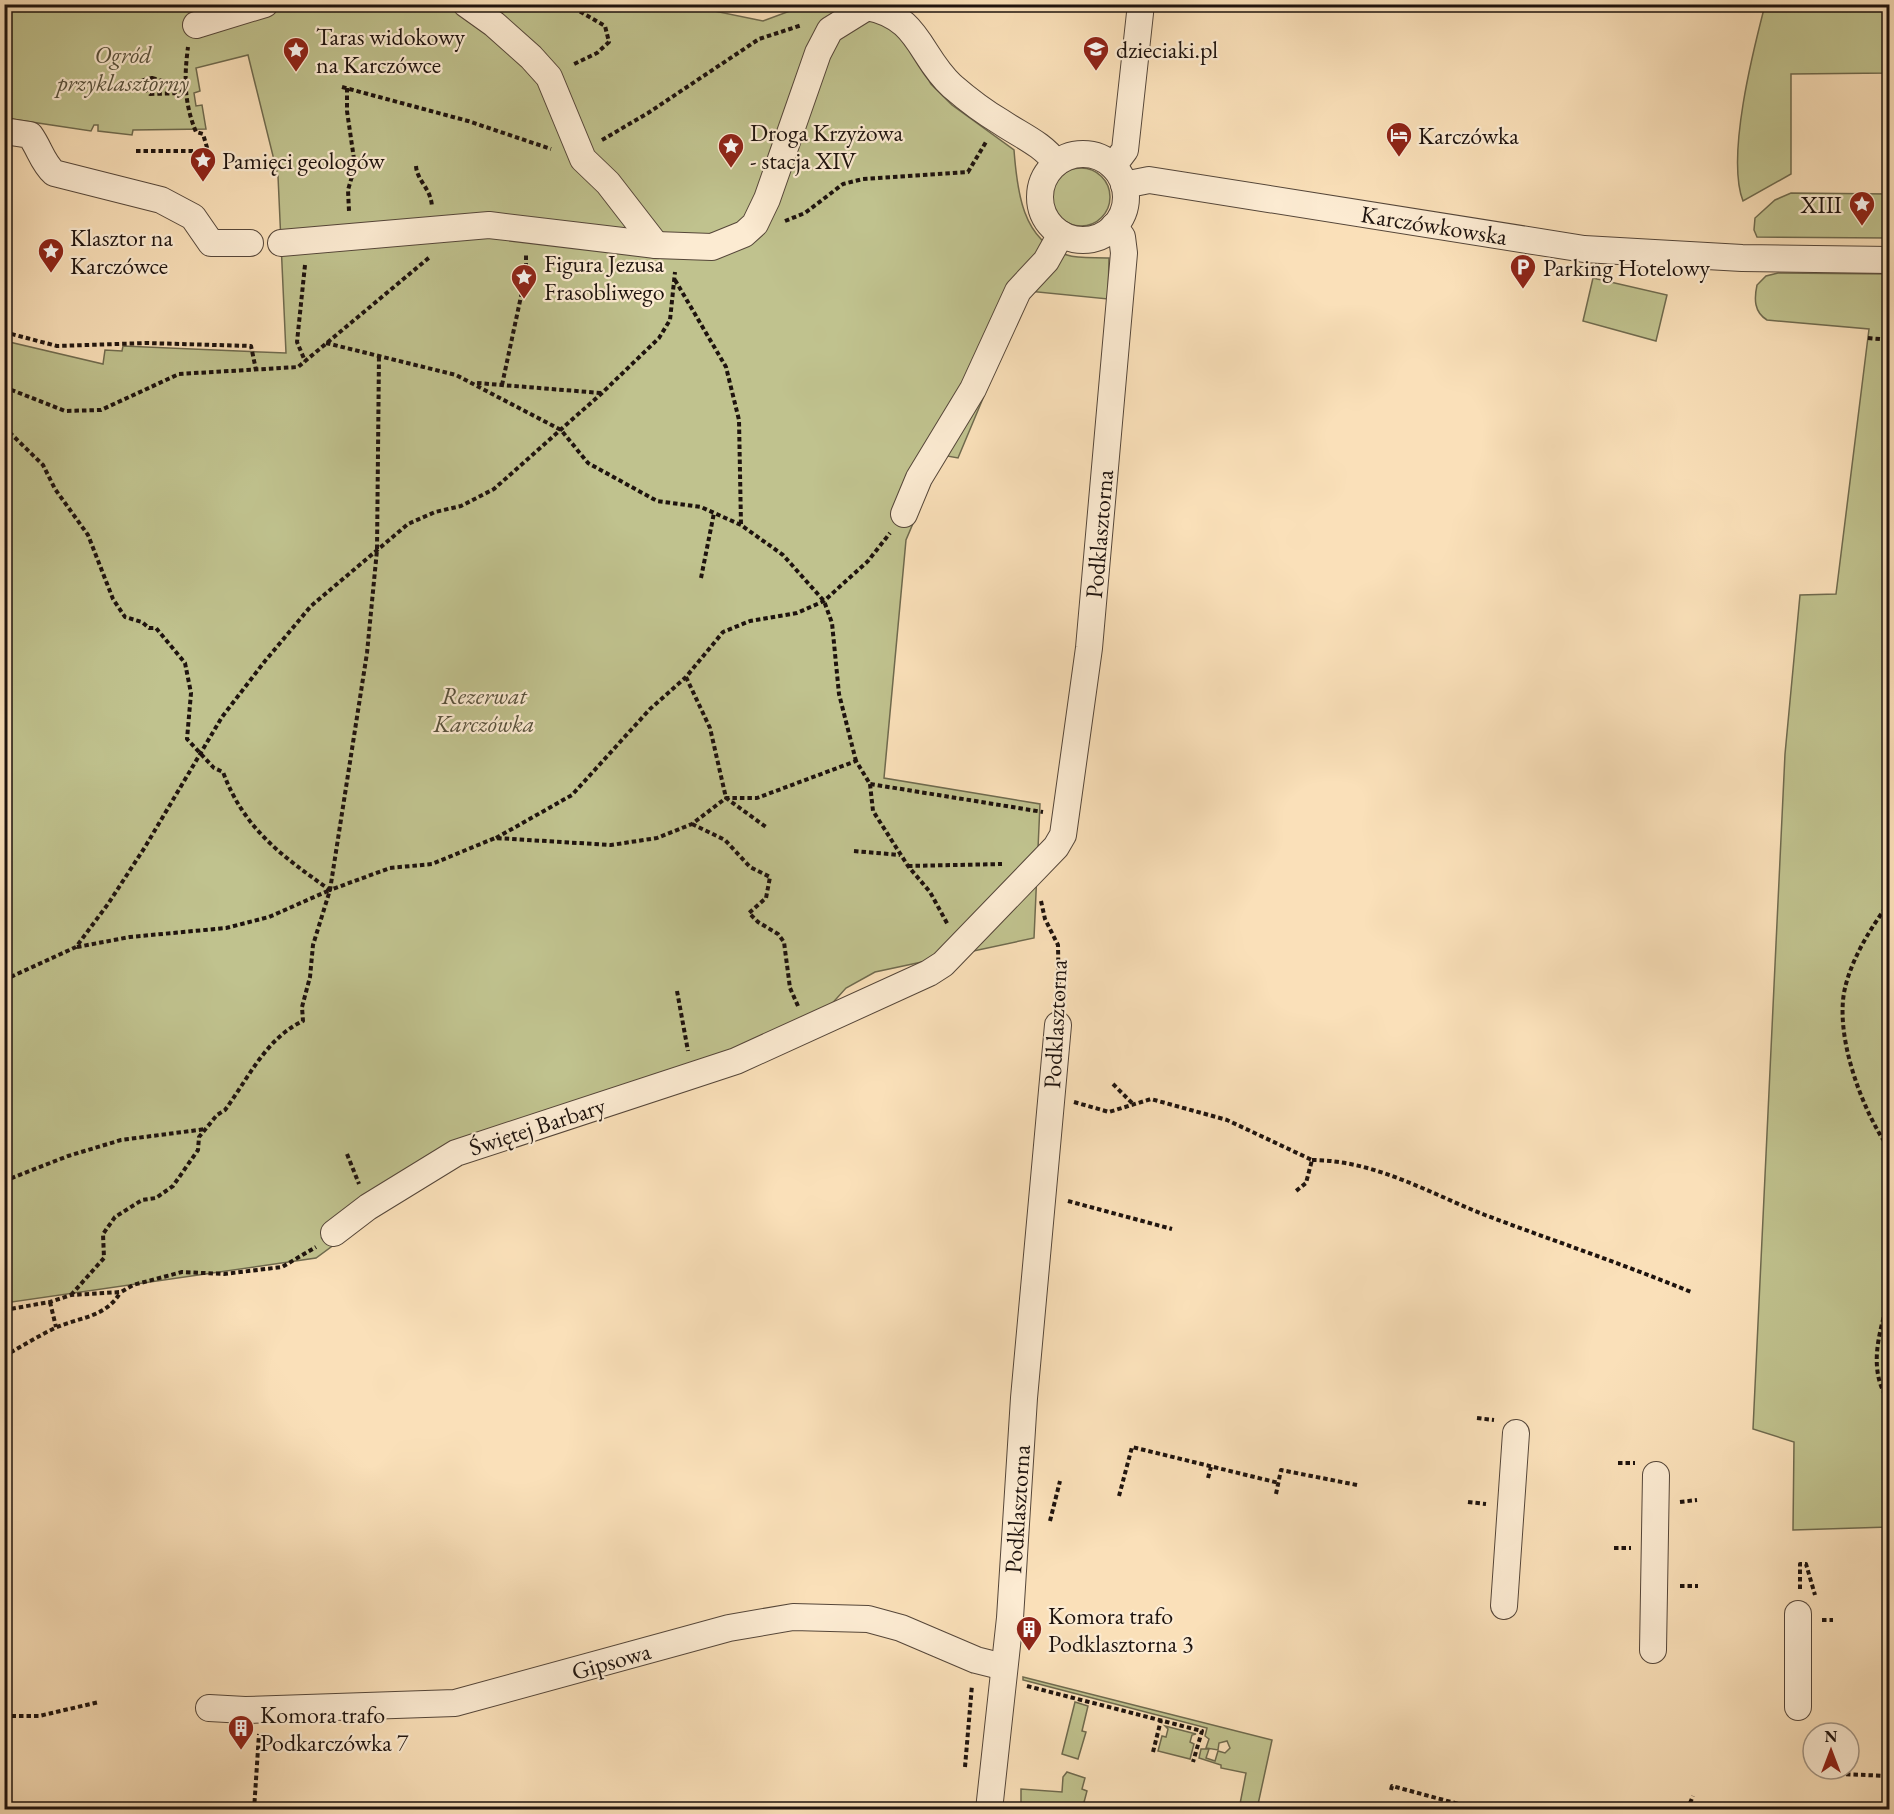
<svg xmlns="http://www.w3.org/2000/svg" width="1894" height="1814" viewBox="0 0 1894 1814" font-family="'EB Garamond',serif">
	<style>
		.green { fill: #c0c28e; stroke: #6f6a4e; stroke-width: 1.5 }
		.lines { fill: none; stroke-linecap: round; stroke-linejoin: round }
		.minor-casing { stroke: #554639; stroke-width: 28 }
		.path { stroke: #1e130e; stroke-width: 4; stroke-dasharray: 4.5 3; stroke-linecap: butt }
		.minor { stroke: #fcebd2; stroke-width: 26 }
		.labels { text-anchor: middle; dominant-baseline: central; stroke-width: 4.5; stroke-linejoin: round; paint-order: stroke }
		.poi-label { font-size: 24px; fill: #1e130e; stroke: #fcebd2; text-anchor: start }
		.park-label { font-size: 24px; font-style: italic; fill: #57503b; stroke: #fcebd2 }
		.street-label { font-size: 24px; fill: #1e130e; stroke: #fcebd2 }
	</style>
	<rect width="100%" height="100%" fill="#fae0b9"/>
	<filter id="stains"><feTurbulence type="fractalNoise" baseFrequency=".00333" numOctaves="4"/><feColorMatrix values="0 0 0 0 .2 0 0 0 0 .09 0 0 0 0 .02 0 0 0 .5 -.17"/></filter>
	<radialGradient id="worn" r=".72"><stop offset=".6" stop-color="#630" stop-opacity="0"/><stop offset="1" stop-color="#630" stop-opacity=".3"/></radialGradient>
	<g class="green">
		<path d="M704 4V9L763 21 806 5 855 4 859 19 888 23 905 39 931 84 952 105 1014 150C1017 190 1022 241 1067 255 1079 259 1096 257 1109 258L1108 299 1028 291 958 458 942 455 906 540 884 778 1040 804 1034 938 875 972 846 988 809 1029 467 1147 316 1258 5 1303V341L103 364 105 350 122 351 123 346 286 353 278 176 248 55 196 68 200 91 194 93 196 106 202 105 206 129 133 130 132 135 98 131V125H94L91 131 5 118V5Z"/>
		<path d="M1765 5H1889V73L1791 74V174L1743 201C1726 157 1753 51 1765 5Z"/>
		<circle cx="1081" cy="197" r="29"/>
		<polygon points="1791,193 1889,194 1889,238 1757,237 1754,230 1755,218 1775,200"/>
		<path d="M1778 273 1889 274V1527L1793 1530 1794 1442 1753 1429 1785 754 1800 595 1836 594 1869 329 1767 320C1754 312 1754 299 1757 285L1766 276Z"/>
		<polygon points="1593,278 1667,295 1656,341 1583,321"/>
		<polygon points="1023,1677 1272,1740 1257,1809 1239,1809 1246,1773 1221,1768 1221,1765 1199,1758 1201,1749 1209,1749 1206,1758 1215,1761 1218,1751 1225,1753 1230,1748 1227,1741 1219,1743 1218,1750 1206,1748 1209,1739 1205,1736 1207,1728 1031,1682 1023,1680"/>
		<polygon points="1075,1702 1088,1706 1082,1731 1086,1732 1078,1759 1062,1754"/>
		<polygon points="1165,1726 1196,1734 1192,1735 1190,1742 1194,1744 1190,1759 1158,1751 1162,1736 1166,1737 1168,1729"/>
		<polygon points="1067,1772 1085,1778 1082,1789 1087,1791 1083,1806 1097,1809 1047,1809 1021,1803 1021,1789 1062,1792 1063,1777"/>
	</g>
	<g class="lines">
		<g class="minor-casing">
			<g id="minor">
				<polyline points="466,4 494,24 531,57 549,77 583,159 608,183 656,245"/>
				<polyline points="196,25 265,4"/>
				<path d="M4 131 30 135C40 149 42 162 54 173L161 200 193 217 211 243H250"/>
				<circle cx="1083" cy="197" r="43"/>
				<polyline points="1113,166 1125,150 1141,4"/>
				<polyline points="1124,185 1149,180 1584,249 1742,258 1890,260"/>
				<path d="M281 243 489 225 656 245 712 247 744 234 755 224 767 199 818 53 830 30 867 7C920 17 919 56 952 86 967 99 984 112 1001 122 1020 135 1043 144 1056 163"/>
				<polyline points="904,514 919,478 973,389 1018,291 1046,261 1061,234"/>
				<polyline points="334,1233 368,1207 456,1153 736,1061 929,973 943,964 1056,847 1063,835 1089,648 1124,253 1122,237 1114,226"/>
				<polyline points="1504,1606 1516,1433"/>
				<polyline points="1798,1614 1798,1707"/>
				<polyline points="1653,1650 1656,1475"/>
				<polyline points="209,1708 245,1710 455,1703 729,1628 793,1617 868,1619 901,1628 976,1660 1004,1667"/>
				<polyline points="989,1810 1010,1618 1024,1398 1058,1025"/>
			</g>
		</g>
		<g class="path">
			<polyline points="567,4 605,26 609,42 597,53 572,65"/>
			<polygon points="152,78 173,84 185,93 150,94 140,81"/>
			<polyline points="342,87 468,121 551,149"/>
			<polyline points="347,88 347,111 355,166 348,190 349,211"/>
			<polyline points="602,140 648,113 759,39 802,25"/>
			<path d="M136 151H208L203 134 196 132C184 103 184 78 188 47"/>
			<path d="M416 166C417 181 431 188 432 207"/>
			<polyline points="785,221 805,213 843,184 863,179 968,172 986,142"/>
			<polyline points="305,265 297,342 305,361"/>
			<polyline points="675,280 726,367 739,420 741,525"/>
			<polyline points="4,332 57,346 146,343 251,346 256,370"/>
			<polyline points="1868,338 1890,340"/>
			<polyline points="326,343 456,375 561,430 588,463 657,501 701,507 741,525 783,555 824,601 832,623 839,694 856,761"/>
			<polyline points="477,383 601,393"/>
			<polyline points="502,385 526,273 526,253"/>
			<polyline points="4,387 65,411 101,410 179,374 298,367 431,256"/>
			<path d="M4 427 43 465 55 489 88 535 113 599 125 617 142 622 149 628H156L185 663 191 693 187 739 214 768 223 772C244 829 282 856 330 890L390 868 432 864 495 838 611 845 657 838 692 824 726 798H757L856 761 870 784 1043 812"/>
			<polyline points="701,578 714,513"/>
			<polyline points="686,677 710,728 726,798 766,827"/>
			<polyline points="870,784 873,811 908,866 930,892 948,925"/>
			<polyline points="692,824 725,840 750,867 770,877 766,898 749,913 758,922 778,934 784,942 790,988 798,1006"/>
			<polyline points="496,838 572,795 650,709 686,677 723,632 750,621 797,613 824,601 868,561 890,533"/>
			<polyline points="854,851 900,855"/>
			<polyline points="908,866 1002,864"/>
			<polyline points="1041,901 1045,919 1058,945 1059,1001"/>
			<path d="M1890 902C1871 927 1852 958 1845 988 1834 1035 1862 1111 1890 1150"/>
			<polyline points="77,947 130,937 226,928 269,917 330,890"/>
			<polyline points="4,980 76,947 108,904 145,847 222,717 265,661 311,606 408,524 435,512 461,506 494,489 602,393 659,338 670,320 675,272"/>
			<polyline points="677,991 688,1051"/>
			<polyline points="1113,1084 1132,1103"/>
			<polyline points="4,1093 8,1099 4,1103"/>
			<polyline points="1074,1102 1109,1112 1151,1099 1227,1120 1312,1160 1306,1183 1296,1191"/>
			<polyline points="347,1154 359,1184"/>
			<path d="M1312 1160C1374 1160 1429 1193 1485 1215 1554 1241 1623 1264 1691 1292"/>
			<polyline points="4,1181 68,1156 121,1140 206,1129"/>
			<polyline points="1068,1201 1172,1229"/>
			<path d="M71 1295 104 1258 103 1234 115 1217 142 1200 156 1198 173 1186 198 1150 199 1137 217 1115 225 1110C248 1079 266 1038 303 1021L302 1007 310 977 313 945 330 890 367 653 377 550 379 354"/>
			<path d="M1890 1296C1880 1329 1866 1371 1890 1402"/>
			<polyline points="50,1302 56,1327"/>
			<polyline points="4,1310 50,1302 71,1295 121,1292 133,1285 182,1272 224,1274 282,1267 316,1247"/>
			<path d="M4 1356C21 1347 38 1336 55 1328 79 1317 105 1318 120 1293"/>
			<polyline points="1477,1418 1494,1420"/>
			<polyline points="1618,1463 1635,1463"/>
			<polyline points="1208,1478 1211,1467"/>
			<polyline points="1276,1494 1281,1470 1357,1485"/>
			<polyline points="1119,1496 1132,1447 1279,1483"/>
			<polyline points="1468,1502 1486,1504"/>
			<polyline points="1680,1502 1697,1500"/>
			<polyline points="1050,1521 1060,1481"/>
			<polyline points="1614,1548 1631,1548"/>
			<polyline points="1680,1586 1698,1586"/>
			<polyline points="1800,1589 1800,1564 1806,1564 1815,1595"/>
			<polyline points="1822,1620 1833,1620"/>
			<polyline points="1027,1686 1202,1731 1193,1762"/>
			<polyline points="4,1716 39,1716 99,1702"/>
			<polyline points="1153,1752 1161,1720"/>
			<polyline points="965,1767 972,1685"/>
			<polyline points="1816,1773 1889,1776 1890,1793"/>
			<polyline points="1391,1790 1392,1786 1466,1806 1466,1810"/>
			<polyline points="254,1810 259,1734"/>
			<polyline points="1687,1810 1693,1796"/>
		</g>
		<use href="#minor" class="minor"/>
	</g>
	<defs>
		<g id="school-pin" transform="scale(1.35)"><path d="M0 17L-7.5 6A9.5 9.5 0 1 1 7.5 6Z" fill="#8f2418" stroke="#fcebd2"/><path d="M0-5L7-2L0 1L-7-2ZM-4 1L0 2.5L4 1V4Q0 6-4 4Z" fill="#fff"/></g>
		<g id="sight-pin" transform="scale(1.35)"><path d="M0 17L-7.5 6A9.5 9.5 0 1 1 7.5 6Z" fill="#8f2418" stroke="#fcebd2"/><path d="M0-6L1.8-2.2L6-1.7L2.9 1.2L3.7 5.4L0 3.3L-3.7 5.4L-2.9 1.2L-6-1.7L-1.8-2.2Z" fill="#fff"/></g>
		<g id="hotel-pin" transform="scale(1.35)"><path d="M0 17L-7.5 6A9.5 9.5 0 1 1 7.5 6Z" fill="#8f2418" stroke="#fcebd2"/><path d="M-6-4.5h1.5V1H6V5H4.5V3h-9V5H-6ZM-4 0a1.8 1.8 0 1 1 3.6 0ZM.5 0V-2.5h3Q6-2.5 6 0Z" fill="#fff"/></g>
		<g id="parking-pin" transform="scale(1.35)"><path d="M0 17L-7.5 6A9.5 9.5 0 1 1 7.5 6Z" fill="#8f2418" stroke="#fcebd2"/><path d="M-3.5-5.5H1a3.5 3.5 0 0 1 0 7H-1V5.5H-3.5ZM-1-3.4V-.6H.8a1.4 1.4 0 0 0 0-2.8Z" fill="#fff"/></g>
		<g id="building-pin" transform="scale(1.35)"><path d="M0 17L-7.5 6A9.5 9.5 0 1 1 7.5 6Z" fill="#8f2418" stroke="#fcebd2"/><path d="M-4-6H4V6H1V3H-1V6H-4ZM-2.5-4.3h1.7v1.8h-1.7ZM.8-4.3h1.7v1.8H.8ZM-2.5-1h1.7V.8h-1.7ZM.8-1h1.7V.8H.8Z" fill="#fff"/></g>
	</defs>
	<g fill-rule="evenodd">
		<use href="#school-pin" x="1096" y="49"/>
		<use href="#sight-pin" x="296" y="50"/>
		<use href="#hotel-pin" x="1399" y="135"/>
		<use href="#sight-pin" x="731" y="146"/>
		<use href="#sight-pin" x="203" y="160"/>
		<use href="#sight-pin" x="1862" y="204"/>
		<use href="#sight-pin" x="51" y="251"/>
		<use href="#parking-pin" x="1523" y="267"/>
		<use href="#sight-pin" x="524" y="277"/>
		<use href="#building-pin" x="1029" y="1629"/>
		<use href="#building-pin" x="241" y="1728"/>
	</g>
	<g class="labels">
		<g class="poi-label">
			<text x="316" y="36">Taras widokowy<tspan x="316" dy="28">na Karczówce</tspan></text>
			<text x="1116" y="49">dzieciaki.pl</text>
			<text x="750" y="132">Droga Krzyżowa<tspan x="750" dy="28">- stacja XIV</tspan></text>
			<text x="1418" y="135">Karczówka</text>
			<text x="222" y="160">Pamięci geologów</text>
			<text x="1842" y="204" text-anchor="end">XIII</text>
			<text x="70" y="237">Klasztor na<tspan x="70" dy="28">Karczówce</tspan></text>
			<text x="544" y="263">Figura Jezusa<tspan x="544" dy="28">Frasobliwego</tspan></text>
			<text x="1543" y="267">Parking Hotelowy</text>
			<text x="1048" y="1615">Komora trafo<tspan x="1048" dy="28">Podklasztorna 3</tspan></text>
			<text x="260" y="1714">Komora trafo<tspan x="260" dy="28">Podkarczówka 7</tspan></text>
		</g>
		<g class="park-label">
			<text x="123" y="54">Ogród<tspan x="123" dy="28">przyklasztorny</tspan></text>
			<text x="484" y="695">Rezerwat<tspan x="484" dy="28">Karczówka</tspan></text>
		</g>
		<g class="street-label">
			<text transform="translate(1434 225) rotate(9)">Karczówkowska</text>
			<text transform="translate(1099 534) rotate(-85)">Podklasztorna</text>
			<text transform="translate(1055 1024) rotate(-87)">Podklasztorna</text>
			<text transform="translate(537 1126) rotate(-18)">Świętej Barbary</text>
			<text transform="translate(1017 1509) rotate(-86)">Podklasztorna</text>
			<text transform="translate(611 1661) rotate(-16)">Gipsowa</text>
		</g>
	</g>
	<rect width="1894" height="1814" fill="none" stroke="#fae0b9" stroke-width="24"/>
	<rect x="6" y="6" width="1882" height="1802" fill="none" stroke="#1e130e" stroke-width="3"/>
	<rect x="12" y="12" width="1870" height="1790" fill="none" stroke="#1e130e" stroke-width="1.5"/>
	<g transform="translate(1831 1751)"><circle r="28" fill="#fcebd2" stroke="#a39584" stroke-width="1.5"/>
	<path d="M0-4.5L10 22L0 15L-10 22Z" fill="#8f2418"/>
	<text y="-9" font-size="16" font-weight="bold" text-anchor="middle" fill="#1e130e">N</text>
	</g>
	<rect width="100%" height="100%" filter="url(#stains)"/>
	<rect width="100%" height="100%" fill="url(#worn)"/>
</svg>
